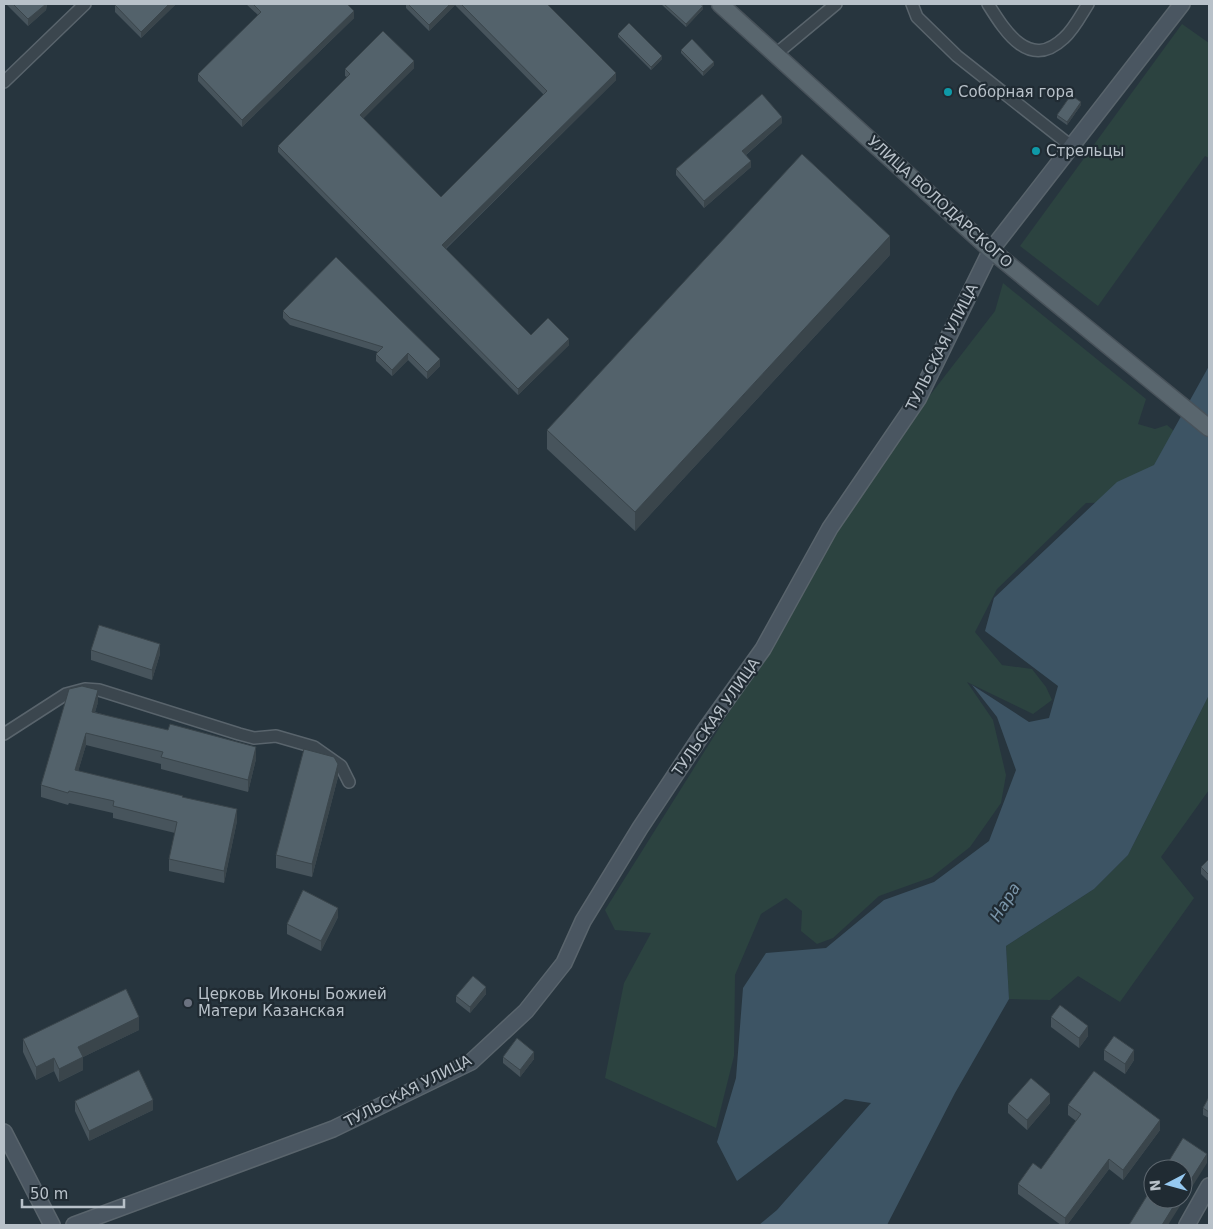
<svg xmlns="http://www.w3.org/2000/svg" width="1213" height="1229" viewBox="0 0 1213 1229" font-family="'DejaVu Sans',sans-serif">
	<style>
		.green { fill: #2c4340 }
		.water { fill: #3d5464 }
		.lines { fill: none; stroke-linecap: round; stroke-linejoin: round }
		.street-casing { stroke: #59646c; stroke-width: 14 }
		.secondary-casing { stroke: #59646c; stroke-width: 18 }
		.primary-casing { stroke: #48525a; stroke-width: 19 }
		.street { stroke: #3b464e; stroke-width: 11 }
		.secondary { stroke: #4a5661; stroke-width: 15 }
		.primary { stroke: #59666e; stroke-width: 16 }
		.wall { fill: #47545c }
		.shaded-wall { fill: #3a454b }
		.building { fill: #53626b; stroke: #3a454b }
		.culture-dot { fill: #0f9aa8; stroke: #202b33; stroke-width: 2 }
		.worship-dot { fill: #6b7280; stroke: #202b33; stroke-width: 2 }
		.labels { text-anchor: middle; dominant-baseline: central; stroke-width: 4.5; stroke-linejoin: round; paint-order: stroke }
		.poi-label { font-size: 15px; fill: #b8c1c9; stroke: #202b33; text-anchor: start }
		.street-label { font-size: 15px; fill: #b8c1c9; stroke: #202b33 }
		.water-label { font-size: 16px; font-style: italic; fill: #7b96aa; stroke: #202b33 }
	</style>
	<rect width="100%" height="100%" fill="#27353e"/>
	<g class="green">
		<polygon points="1182,24 1209,43 1209,158 1205,156 1098,306 1020,246"/>
		<polygon points="1003,283 1146,399 1138,424 1155,429 1167,425 1197,451 1127,502 1086,503 997,589 975,632 1002,665 1032,669 1046,687 1052,700 1033,714 967,682 993,720 1006,775 1001,803 970,847 932,877 879,896 833,938 817,944 801,931 802,911 786,898 761,914 735,975 734,1056 716,1128 605,1078 624,983 651,933 615,930 605,910 805,591 844,515 907,425 995,311"/>
		<polygon points="1209,695 1209,790 1161,857 1194,898 1120,1002 1078,976 1050,1000 1009,999 1006,946 1094,889 1128,855"/>
	</g>
	<polygon class="water" points="1209,366 1209,695 1128,855 1094,889 1006,946 1009,999 955,1093 887,1225 759,1225 777,1210 871,1103 845,1099 737,1181 717,1142 736,1078 743,988 766,953 826,948 884,900 934,882 989,841 1016,770 997,717 972,685 1029,722 1049,718 1058,686 985,631 994,598 1117,482 1154,465"/>
	<g class="lines">
		<g class="street-casing">
			<g id="street">
				<polyline points="912,4 917,17 957,56 1071,146"/>
				<path d="M988 4C1005 31 1029 71 1064 38 1074 29 1081 15 1088 4"/>
				<polyline points="776,54 836,4"/>
				<polyline points="4,82 85,4"/>
				<polyline points="4,734 66,694 85,689 99,690 239,734 254,738 276,736 314,747 341,766 349,782"/>
			</g>
		</g>
		<g class="secondary-casing">
			<g id="secondary">
				<polyline points="4,1132 52,1225"/>
				<polyline points="74,1225 333,1129 471,1062 526,1011 564,963 583,921 640,828 705,730 763,649 830,528 918,399 991,250 1182,4"/>
				<polyline points="1187,1225 1209,1186"/>
			</g>
		</g>
		<g class="primary-casing">
			<polyline id="primary" points="720,4 991,250 1209,428"/>
		</g>
		<use href="#street" class="street"/>
		<use href="#secondary" class="secondary"/>
		<use href="#primary" class="primary"/>
	</g>
	<g class="wall">
		<polygon points="6,4 47,4 46,10 28,26"/>
		<polygon points="176,4 141,38 115,12 115,5"/>
		<polygon points="246,4 347,4 354,18 242,127 198,81 198,74 258,15"/>
		<polygon points="406,4 547,4 616,80 446,249 531,335 569,345 518,395 278,152 278,146 347,77 345,76 345,69 414,68 363,118 441,197 544,95 455,5 429,31 406,8"/>
		<polygon points="661,4 700,4 703,9 686,27"/>
		<polygon points="618,34 662,59 651,70 618,37"/>
		<polygon points="681,50 714,65 703,76 681,53"/>
		<polygon points="1081,105 1067,125 1057,118 1057,115"/>
		<polygon points="782,123 746,155 751,167 704,208 676,175 676,169"/>
		<polygon points="890,255 635,531 547,449 547,430"/>
		<polygon points="336,257 440,366 427,379 408,360 392,376 376,361 376,354 378,352 290,325 283,318 283,311"/>
		<polygon points="91,650 160,654 152,680 91,660"/>
		<polygon points="98,702 95,712 256,759 248,792 161,769 161,764 86,745 78,771 183,797 237,821 224,883 169,871 169,859 175,833 113,818 113,813 69,803 68,805 41,797 41,785"/>
		<polygon points="338,777 312,877 276,868 276,855"/>
		<polygon points="1209,859 1209,882 1201,874 1201,867"/>
		<polygon points="338,917 321,951 287,934 287,924"/>
		<polygon points="486,994 470,1013 456,1002 456,996"/>
		<polygon points="1051,1017 1088,1036 1079,1048 1051,1027"/>
		<polygon points="139,1030 83,1057 83,1070 59,1082 54,1071 36,1080 23,1052 23,1039"/>
		<polygon points="1104,1050 1134,1060 1125,1074 1104,1060"/>
		<polygon points="503,1057 534,1059 520,1077 503,1063"/>
		<polygon points="1209,1097 1209,1118 1203,1115 1203,1108"/>
		<polygon points="75,1101 153,1110 89,1141 75,1111"/>
		<polygon points="1050,1103 1027,1130 1008,1113 1008,1104"/>
		<polygon points="1068,1105 1160,1130 1123,1180 1109,1169 1067,1225 1061,1225 1018,1194 1018,1184 1041,1169 1076,1121 1068,1115"/>
	</g>
	<g class="shaded-wall">
		<polygon points="46,4 47,4 46,10 28,26 28,19"/>
		<polygon points="169,4 176,4 141,38 141,32"/>
		<polygon points="450,4 455,4 455,5 429,31 429,25"/>
		<polygon points="703,6 703,9 686,27 686,24"/>
		<polygon points="354,11 354,18 242,127 242,120"/>
		<polygon points="662,56 662,59 651,70 651,67"/>
		<polygon points="414,61 414,68 360,122 360,115"/>
		<polygon points="714,62 714,65 703,76 703,72"/>
		<polygon points="616,73 616,80 442,252 442,245"/>
		<polygon points="1081,102 1081,105 1067,125 1067,122"/>
		<polygon points="782,117 782,123 742,158 742,151"/>
		<polygon points="751,161 751,167 704,208 704,201"/>
		<polygon points="890,236 890,255 635,531 635,512"/>
		<polygon points="569,339 569,345 518,395 518,389"/>
		<polygon points="408,353 408,360 392,376 392,370"/>
		<polygon points="440,359 440,366 427,379 427,372"/>
		<polygon points="160,644 160,654 152,680 152,670"/>
		<polygon points="98,690 98,702 92,723 92,712"/>
		<polygon points="86,733 86,745 75,782 75,770"/>
		<polygon points="256,747 256,759 248,792 248,780"/>
		<polygon points="338,764 338,777 312,877 312,864"/>
		<polygon points="237,809 237,821 224,883 224,871"/>
		<polygon points="338,908 338,917 321,951 321,941"/>
		<polygon points="486,987 486,994 470,1013 470,1007"/>
		<polygon points="139,1017 139,1030 83,1057 83,1070 59,1082 59,1069 78,1047"/>
		<polygon points="1088,1026 1088,1036 1079,1048 1079,1038"/>
		<polygon points="1134,1050 1134,1060 1125,1074 1125,1064"/>
		<polygon points="534,1052 534,1059 520,1077 520,1070"/>
		<polygon points="54,1058 54,1071 36,1080 36,1067"/>
		<polygon points="1050,1094 1050,1103 1027,1130 1027,1120"/>
		<polygon points="153,1100 153,1110 89,1141 89,1131"/>
		<polygon points="1160,1120 1160,1130 1123,1180 1123,1170"/>
		<polygon points="1207,1154 1207,1163 1168,1225 1162,1225 1178,1199 1183,1199 1183,1192"/>
		<polygon points="1109,1159 1109,1169 1067,1225 1065,1225 1065,1218"/>
	</g>
	<g class="building">
		<polygon points="13,4 46,4 28,19"/>
		<polygon points="116,4 169,4 141,32 115,5"/>
		<polygon points="253,4 347,4 354,11 242,120 198,74 261,12"/>
		<polygon points="408,4 450,4 429,25"/>
		<polygon points="461,4 547,4 616,73 442,245 531,335 548,318 569,339 518,389 278,146 350,74 345,69 383,31 414,61 360,115 441,197 547,91"/>
		<polygon points="664,4 700,4 703,6 686,24"/>
		<polygon points="629,23 662,56 651,67 618,34"/>
		<polygon points="692,39 714,62 703,72 681,50"/>
		<polygon points="762,94 782,117 742,151 751,161 704,201 676,169"/>
		<polygon points="1071,95 1081,102 1067,122 1057,115"/>
		<polygon points="802,154 890,236 635,512 547,430"/>
		<polygon points="336,257 440,359 427,372 408,353 392,370 376,354 383,347 290,318 283,311"/>
		<polygon points="99,625 160,644 152,670 91,650"/>
		<polygon points="82,686 98,690 92,712 168,730 170,724 256,747 248,780 161,757 163,752 86,733 75,770 183,796 182,797 237,809 224,871 169,859 177,822 113,806 114,801 69,791 68,793 41,785 69,689"/>
		<polygon points="304,749 334,757 338,764 312,864 276,855"/>
		<polygon points="1209,859 1209,875 1201,867"/>
		<polygon points="303,890 338,908 321,941 287,924"/>
		<polygon points="473,976 486,987 470,1007 456,996"/>
		<polygon points="126,989 139,1017 78,1047 83,1057 59,1069 54,1058 36,1067 23,1039"/>
		<polygon points="1060,1005 1088,1026 1079,1038 1051,1017"/>
		<polygon points="1114,1036 1134,1050 1125,1064 1104,1050"/>
		<polygon points="517,1038 534,1052 520,1070 503,1057"/>
		<polygon points="139,1070 153,1100 89,1131 75,1101"/>
		<polygon points="1094,1071 1160,1120 1123,1170 1109,1159 1065,1218 1018,1184 1033,1163 1041,1169 1081,1114 1068,1105"/>
		<polygon points="1031,1078 1050,1094 1027,1120 1008,1104"/>
		<polygon points="1209,1097 1209,1112 1203,1108"/>
		<polygon points="1183,1138 1207,1154 1183,1192 1183,1169 1164,1169"/>
		<polygon points="1153,1186 1153,1199 1178,1199 1162,1225 1129,1225"/>
	</g>
	<g class="culture-dot">
		<circle cx="948" cy="92" r="5"/>
		<circle cx="1036" cy="151" r="5"/>
	</g>
	<circle class="worship-dot" cx="188" cy="1003" r="5"/>
	<g class="labels">
		<g class="poi-label">
			<text x="958" y="92">Соборная гора</text>
			<text x="1046" y="151">Стрельцы</text>
			<text x="198" y="994">Церковь Иконы Божией<tspan x="198" dy="17">Матери Казанская</tspan></text>
		</g>
		<g class="street-label">
			<text transform="translate(940 202) rotate(42)">УЛИЦА ВОЛОДАРСКОГО</text>
			<text transform="translate(942 347) rotate(-63)">ТУЛЬСКАЯ УЛИЦА</text>
			<text transform="translate(716 717) rotate(-55)">ТУЛЬСКАЯ УЛИЦА</text>
			<text transform="translate(408 1091) rotate(-27)">ТУЛЬСКАЯ УЛИЦА</text>
		</g>
		<g class="water-label">
			<text transform="translate(1005 902) rotate(-58)">Нара</text>
		</g>
	</g>
	<rect width="1213" height="1229" fill="none" stroke="#b8c1c9" stroke-width="10"/>
	<g transform="translate(1168 1184) rotate(264)"><circle r="24" fill="#202b33" stroke="#5d676f"/>
	<path d="M0-4L9 19L0 12L-9 19Z" fill="#95c8f0"/>
	<text y="-8" font-size="14" font-weight="bold" text-anchor="middle" fill="#b8c1c9">N</text>
	</g>
	<path d="M22 1199v8h102v-8" fill="none" stroke="#b8c1c9" stroke-width="2.5"/>
	<text x="30" y="1199" font-size="15" fill="#b8c1c9" stroke="#202b33" stroke-width="4" paint-order="stroke">50 m</text>
</svg>
